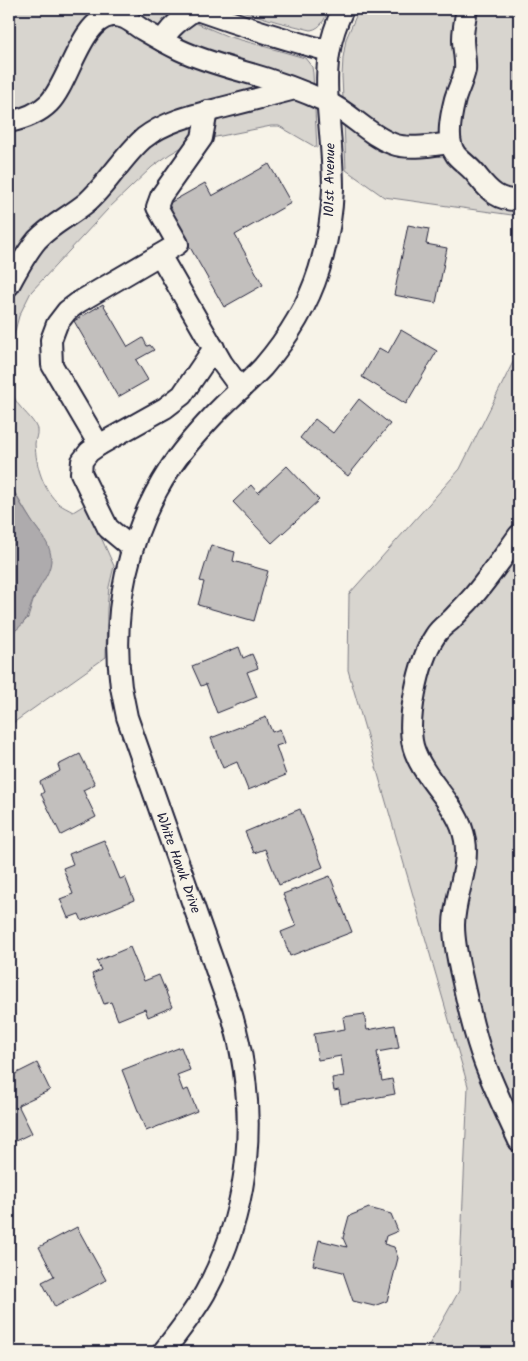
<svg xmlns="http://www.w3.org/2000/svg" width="528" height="1361" viewBox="0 0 528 1361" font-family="Kalam,sans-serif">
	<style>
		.green { fill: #d8d5cf; stroke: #7d7c85 }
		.water { fill: #aeabad; stroke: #76747f }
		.building { fill: #c2bfbd; stroke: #22223b }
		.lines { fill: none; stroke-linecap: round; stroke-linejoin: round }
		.minor-casing { stroke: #22223b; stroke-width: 24 }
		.minor { stroke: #f7f3e8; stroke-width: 20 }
		.labels { text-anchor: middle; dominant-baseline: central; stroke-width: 4; stroke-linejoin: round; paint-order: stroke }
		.street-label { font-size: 14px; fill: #22223b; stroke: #f7f3e8 }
	</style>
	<rect width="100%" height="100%" fill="#f7f3e8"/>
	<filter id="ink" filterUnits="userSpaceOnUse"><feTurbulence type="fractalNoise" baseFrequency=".02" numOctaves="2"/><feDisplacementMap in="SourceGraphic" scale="10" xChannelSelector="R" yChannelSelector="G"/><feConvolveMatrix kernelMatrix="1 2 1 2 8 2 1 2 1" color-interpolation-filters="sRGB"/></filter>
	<g filter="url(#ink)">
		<g class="green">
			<polygon points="9,9 162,9 227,36 305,58 312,67 313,73 317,148 279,126 271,126 191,142 170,154 152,167 108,209 31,292 19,316 12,342 9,364"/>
			<path d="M235 9H329C325 18 322 28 311 30L278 22Z"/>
			<polygon points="359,9 519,9 519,216 384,197 346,170 342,76 343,58 346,39"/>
			<polygon points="519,350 519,1352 425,1352 459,1291 468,1086 348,670 349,594 460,469"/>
			<path d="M9 379C10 387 12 394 16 401 22 411 33 418 37 429 38 435 35 439 35 444 36 466 43 490 59 504 63 507 68 509 73 512L86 504 114 566 109 587 107 609 106 657 13 723 9 725V630L13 632 18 628 28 618 34 598 40 587 45 539 32 522 9 483Z"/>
		</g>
		<path class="water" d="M9 483C16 496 23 508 31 520 39 533 52 544 51 561 50 574 40 585 35 596 27 612 30 621 13 632L9 630Z"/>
		<g class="building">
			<polygon points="269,164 291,203 235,235 263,285 224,307 166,205 205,183 212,196"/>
			<polygon points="408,225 429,229 426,244 447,248 436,303 394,295"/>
			<polygon points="103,304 128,347 143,338 147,346 150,345 154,350 136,360 148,380 118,397 74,321"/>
			<polygon points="401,330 437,351 406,404 362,377 379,348 388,353"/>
			<polygon points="359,399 390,424 348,476 300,438 315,419 333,433"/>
			<polygon points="287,466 319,500 272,543 233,502 251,485 258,493"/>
			<polygon points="211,545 235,552 233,561 268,571 254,621 198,605 204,582 200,581"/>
			<polygon points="239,647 243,658 252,654 258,668 247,672 257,697 217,713 206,684 201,686 192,666"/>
			<polygon points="266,717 272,732 280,729 285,743 276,746 286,775 248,790 237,762 223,768 211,738"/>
			<polygon points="80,754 95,784 83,790 96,817 61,835 41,794 44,792 40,782 60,771 58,765"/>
			<polygon points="300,809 323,867 279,885 265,849 254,853 245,832"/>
			<polygon points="104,840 120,879 125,877 134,900 82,921 79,914 68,918 60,899 73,894 63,868 73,864 69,854"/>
			<polygon points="330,876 352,932 290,956 281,932 296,926 283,894"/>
			<polygon points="130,947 144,981 159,975 172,1007 148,1017 145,1009 118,1020 111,1002 104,1004 92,974 101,970 97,961"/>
			<polygon points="364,1014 367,1030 395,1025 399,1048 377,1052 382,1081 392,1079 395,1094 341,1104 339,1090 334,1091 332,1078 344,1076 341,1056 318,1060 314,1034 345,1029 343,1017"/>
			<polygon points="181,1047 190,1070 177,1075 183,1091 188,1089 197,1111 146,1131 122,1070"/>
			<polygon points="37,1063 50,1090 18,1105 32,1133 9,1144 9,1077"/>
			<polygon points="369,1208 391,1214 398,1231 386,1236 384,1244 394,1247 398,1258 387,1301 374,1306 353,1301 343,1272 313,1265 319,1240 347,1247 343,1238 349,1216"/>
			<polygon points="77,1227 106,1280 55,1307 42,1282 54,1276 39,1247"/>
		</g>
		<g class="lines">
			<g class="minor-casing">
				<g id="minor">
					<path d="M194 9C239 25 283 39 329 51"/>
					<path d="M467 9C465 19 463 29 463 39 463 50 466 59 465 70 463 80 458 89 455 99 451 115 445 141 456 155 463 163 472 168 478 177 490 192 499 201 519 200"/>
					<path d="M163 41C169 27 183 18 196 9"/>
					<path d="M9 122C23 119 39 113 49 103 69 83 81 19 112 16 125 15 133 24 143 30 155 37 167 44 180 50 199 59 220 65 241 71 270 79 299 89 327 102 351 113 368 135 393 144 409 150 434 145 450 143"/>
					<polyline points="160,255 222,363 241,389"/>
					<path d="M9 285C17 270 26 253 37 240 51 225 70 216 86 203 108 184 122 157 144 138 167 120 198 114 225 107 249 101 272 95 295 89"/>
					<polyline points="99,445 165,408 182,395 214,348"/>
					<path d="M519 535C503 557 487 581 469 601 463 607 457 614 451 620 445 625 439 629 435 636 419 660 404 725 415 752 427 784 459 805 465 840 470 868 454 897 454 925 454 943 458 961 462 978 468 1006 474 1034 484 1061 494 1088 507 1115 519 1141"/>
					<polyline points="132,548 108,528 81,473 82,461 89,452 99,445 52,365 51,340 57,324 67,311 79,302 178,244 157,207 161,196 202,138 207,111"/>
					<path d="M163 1352C178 1333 193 1314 205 1293 252 1207 259 1109 232 1015L127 717C125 707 123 697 121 687 111 612 128 534 169 470 181 451 197 433 213 416 229 399 247 384 263 367 287 339 308 305 319 270 327 244 332 216 333 189 333 162 330 135 328 108 327 88 326 68 330 49 332 35 337 22 343 9"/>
				</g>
			</g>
			<use href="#minor" class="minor"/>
		</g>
	</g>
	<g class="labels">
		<g class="street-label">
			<text transform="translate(330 180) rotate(-89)">101st Avenue</text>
			<text transform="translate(178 863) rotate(70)">White Hawk Drive</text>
		</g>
	</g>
	<rect width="528" height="1361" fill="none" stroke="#f7f3e8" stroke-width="30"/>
	<rect x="15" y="15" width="498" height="1331" fill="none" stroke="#22223b" stroke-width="2" filter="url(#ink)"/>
</svg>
